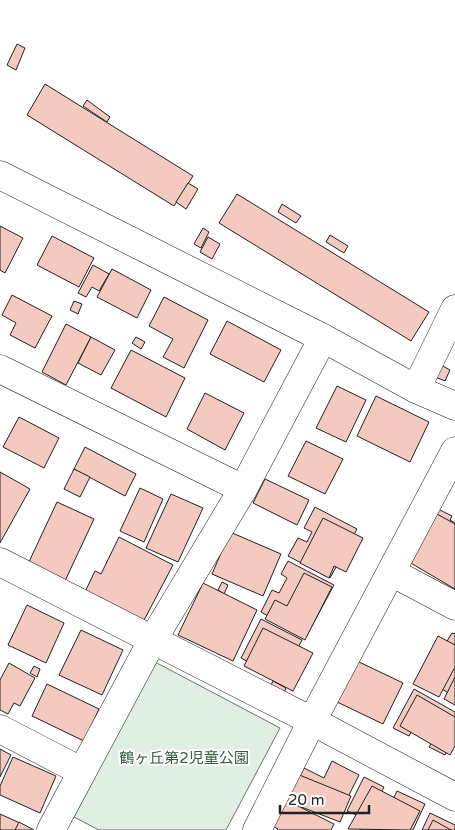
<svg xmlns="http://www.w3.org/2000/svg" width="455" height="830" viewBox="0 0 455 830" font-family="'Varela Round','Noto Sans JP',sans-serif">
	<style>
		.green { fill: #e0efe3; stroke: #6f6f6f }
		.building { fill: #f3c9c0; stroke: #222 }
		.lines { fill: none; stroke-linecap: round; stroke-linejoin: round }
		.minor-casing { stroke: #222; stroke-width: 29 }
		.minor { stroke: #fff; stroke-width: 28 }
		.labels { text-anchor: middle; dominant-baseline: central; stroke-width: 4; stroke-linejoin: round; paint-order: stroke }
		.park-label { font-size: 15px; fill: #2f5e38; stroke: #fff }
	</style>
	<rect width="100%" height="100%" fill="#fff"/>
	<polygon class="green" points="155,662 280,728 226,830 99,830 74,817"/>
	<g class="building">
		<polygon points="17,44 25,48 16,70 7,65"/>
		<polygon points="45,84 193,176 174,206 27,115"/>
		<polygon points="87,100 110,117 107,122 83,106"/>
		<polygon points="188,183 198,189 186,209 176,202"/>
		<polygon points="237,194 429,312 411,341 219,223"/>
		<polygon points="282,204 301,216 296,223 278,212"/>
		<polygon points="0,226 23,238 5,273 0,270"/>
		<polygon points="203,228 209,232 201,248 194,244"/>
		<polygon points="330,235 348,246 344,253 326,242"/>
		<polygon points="52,236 94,258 79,287 37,265"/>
		<polygon points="208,237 220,244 212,259 200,252"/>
		<polygon points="93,265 109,274 99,291 92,287 86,297 78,293"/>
		<polygon points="112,269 151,290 137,318 97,297"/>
		<polygon points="12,295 52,316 35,348 10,335 16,323 2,315"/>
		<polygon points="164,297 208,320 184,368 163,357 173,339 149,326"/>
		<polygon points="74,301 82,304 78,314 70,310"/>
		<polygon points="227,321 281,350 264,382 210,354"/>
		<polygon points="66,324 91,337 66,385 42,372"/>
		<polygon points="91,337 115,350 101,375 78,363"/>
		<polygon points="136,337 145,342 141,349 132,343"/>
		<polygon points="131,350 185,378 166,417 111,388"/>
		<polygon points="439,364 450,370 445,381 433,376"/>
		<polygon points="337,386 366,400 346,442 316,428"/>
		<polygon points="205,393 244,413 225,450 187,429"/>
		<polygon points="376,396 429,422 410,462 357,436"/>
		<polygon points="19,417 59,438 44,468 3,447"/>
		<polygon points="306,441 343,459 325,494 288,476"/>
		<polygon points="85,447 136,474 125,496 74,469"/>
		<polygon points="74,469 90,477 80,497 64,489"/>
		<polygon points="0,472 30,489 0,543"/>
		<polygon points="265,479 309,500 297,525 253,503"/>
		<polygon points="140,488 163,499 144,542 120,531"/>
		<polygon points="171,494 203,508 178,562 146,548"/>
		<polygon points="57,502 94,519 64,583 27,566"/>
		<polygon points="428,504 452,516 450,520 455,523 455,586 424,570 429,561 405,549"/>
		<polygon points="315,507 357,529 330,578 288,556 298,538 307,542 312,532 304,528"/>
		<polygon points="437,514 455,524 455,589 409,562"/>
		<polygon points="323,518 363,538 346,572 334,566 329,578 300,563"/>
		<polygon points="230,532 281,554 263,596 212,574"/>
		<polygon points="119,537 173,565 142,624 84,594 95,571 101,574"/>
		<polygon points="288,561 334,585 306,637 261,612 272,590 279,593 287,578 281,574"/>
		<polygon points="304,573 332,587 305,640 265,619 275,600 287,606"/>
		<polygon points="222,582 228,585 224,594 218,590"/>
		<polygon points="203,583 257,610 233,661 178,635"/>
		<polygon points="27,605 64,623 46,663 8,645"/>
		<polygon points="261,619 302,640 281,680 241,658"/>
		<polygon points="263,628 313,653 293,691 244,666"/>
		<polygon points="81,630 123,650 102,695 59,675"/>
		<polygon points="452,633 455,634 455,697 424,678"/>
		<polygon points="438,636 455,645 455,667 439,697 413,684"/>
		<polygon points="357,661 403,683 383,724 337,702"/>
		<polygon points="9,663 35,678 20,706 14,703 8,714 0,710 0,680"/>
		<polygon points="34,666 40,669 37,677 30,673"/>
		<polygon points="455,677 455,705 444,699"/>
		<polygon points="273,681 286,688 282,696 269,689"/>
		<polygon points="47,684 99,709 84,741 32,716"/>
		<polygon points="414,689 455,712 455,737 445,755 429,747 433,740 413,729 409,736 393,728"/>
		<polygon points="417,695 455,717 455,746 450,755 400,726"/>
		<polygon points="0,749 11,755 0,777"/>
		<polygon points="13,757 56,776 40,813 0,795 0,786"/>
		<polygon points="332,761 359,775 337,819 290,796 304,768 324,778"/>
		<polygon points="297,774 351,796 340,822 286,801"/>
		<polygon points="364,777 384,787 381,793 393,799 397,791 425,804 413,830 361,830 356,827 361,817 347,811"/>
		<polygon points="372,786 420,811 410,830 348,829"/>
		<polygon points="280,797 334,824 331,830 277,830 278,829 267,823"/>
		<polygon points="430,813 455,825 455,830 422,830"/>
		<polygon points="0,814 20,823 17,830 0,830"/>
		<polygon points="433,820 451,830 428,830"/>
		<polygon points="19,822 34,830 15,830"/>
	</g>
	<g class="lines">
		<g class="minor-casing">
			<g id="minor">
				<polyline points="0,175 323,338 416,389 455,406"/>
				<polyline points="0,369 243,489"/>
				<polyline points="416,389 455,309"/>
				<polyline points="0,562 312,721 455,797"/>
				<polyline points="391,572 455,606"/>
				<polyline points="0,729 81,771"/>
				<polyline points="51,830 152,641 243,489 323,338"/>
				<polyline points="257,830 312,721 455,451"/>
			</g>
		</g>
		<use href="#minor" class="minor"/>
	</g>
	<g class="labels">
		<g class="park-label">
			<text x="184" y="758">鶴ヶ丘第2児童公園</text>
		</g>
	</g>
	<path d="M280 805v8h89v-8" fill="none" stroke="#222222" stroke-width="2.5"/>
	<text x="288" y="805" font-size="15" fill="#222222" stroke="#ffffff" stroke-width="4" paint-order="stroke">20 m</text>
</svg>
